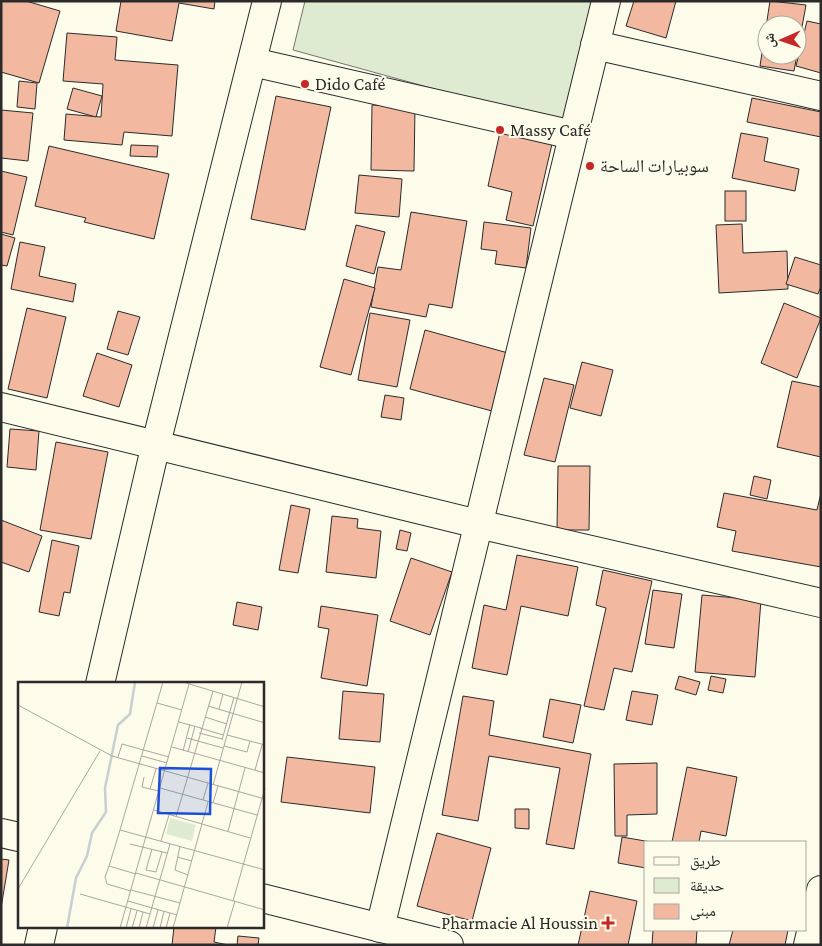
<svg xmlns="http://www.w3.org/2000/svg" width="822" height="946" viewBox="0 0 822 946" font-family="'Crimson Pro','Noto Naskh Arabic',serif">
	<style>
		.green { fill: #deebd1; stroke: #74746e }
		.building { fill: #f2b8a0; stroke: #2b2b2b; fill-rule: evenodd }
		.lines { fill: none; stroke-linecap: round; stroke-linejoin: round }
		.minor-casing { stroke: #2b2b2b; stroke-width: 30 }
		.major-casing { stroke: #2b2b2b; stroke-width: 30 }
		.minor { stroke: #fdfbea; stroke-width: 28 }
		.major { stroke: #fdfbea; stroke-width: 28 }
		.poi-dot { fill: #c62828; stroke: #fdfbea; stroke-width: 2 }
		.labels { text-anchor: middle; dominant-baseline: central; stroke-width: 4; stroke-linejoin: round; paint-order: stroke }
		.poi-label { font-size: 18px; fill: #2b2b2b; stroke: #fdfbea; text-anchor: start }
		.inset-river { fill: none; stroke: #c7d0d0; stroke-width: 2.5 }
		.inset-road { fill: none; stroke: #a9a89e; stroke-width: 1 }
		.view { fill: #1d4ed8; fill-opacity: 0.15; stroke: #1d4ed8; stroke-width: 2.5 }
		.inset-edge { fill: none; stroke: #2b2b2b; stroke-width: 2.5 }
	</style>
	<rect width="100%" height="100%" fill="#fdfbea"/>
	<polygon class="green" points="305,1 598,1 569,126 293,50"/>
	<g class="building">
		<polygon points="1,1 26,1 60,11 39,83 1,72"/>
		<polygon points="121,1 215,1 214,9 179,3 172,41 116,31"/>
		<polygon points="634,1 676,1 666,38 626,26"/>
		<path d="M770 1 806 5 794 71 760 66ZM767 25H797V55H767Z"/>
		<polygon points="807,21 821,24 821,73 796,66"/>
		<polygon points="67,33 117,37 115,60 178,65 172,136 124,132 122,145 64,140 66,114 101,117 103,84 63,81"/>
		<polygon points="19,81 37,83 35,109 17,107"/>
		<polygon points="73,88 102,96 96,117 67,109"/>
		<polygon points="276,96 331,107 305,230 251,219"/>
		<polygon points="752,98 821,112 821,137 747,122"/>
		<polygon points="372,105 415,106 414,171 371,170"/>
		<polygon points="1,110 33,113 28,161 1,158"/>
		<polygon points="500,132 552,144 533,226 506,220 512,192 488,186"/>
		<polygon points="741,133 768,138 764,161 799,169 795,191 732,178"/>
		<polygon points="131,145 158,146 157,157 130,156"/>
		<polygon points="49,146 169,174 154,239 84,222 86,218 35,206"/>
		<polygon points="1,171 27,177 13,235 1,232"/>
		<polygon points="359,175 402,179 399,217 355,213"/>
		<rect x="725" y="191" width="21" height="30"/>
		<polygon points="411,212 467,221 452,308 429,304 426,317 371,307 378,267 401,270"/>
		<polygon points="484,222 531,228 526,268 495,264 497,251 481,249"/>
		<polygon points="742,224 743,253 787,251 788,289 719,293 716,225"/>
		<polygon points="356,225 385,232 374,274 346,266"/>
		<polygon points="1,234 15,238 7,266 1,265"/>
		<polygon points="20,242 45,247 39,276 76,284 73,302 11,289"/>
		<polygon points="795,257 821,265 821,286 818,294 786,284"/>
		<polygon points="344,279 375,288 351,375 320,367"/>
		<polygon points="784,303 821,318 797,378 761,363"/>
		<polygon points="27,308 66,317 47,398 8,389"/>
		<polygon points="118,311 140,317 128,355 107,349"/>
		<polygon points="370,313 410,320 397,387 358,380"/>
		<polygon points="425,330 508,353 492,411 410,389"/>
		<polygon points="97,353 132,365 119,407 83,396"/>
		<polygon points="582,362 613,370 601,416 570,408"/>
		<polygon points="544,378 574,385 555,462 524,455"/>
		<polygon points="792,381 821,387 821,457 777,447"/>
		<polygon points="385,395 404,398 401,420 381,417"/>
		<polygon points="10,429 39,431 36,470 7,467"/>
		<polygon points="56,442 108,452 91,539 40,530"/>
		<polygon points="558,466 590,466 589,530 557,530"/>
		<polygon points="754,476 771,480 767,499 750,495"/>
		<polygon points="724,493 817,510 821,493 821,567 732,551 736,531 717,527"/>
		<polygon points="291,505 310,509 298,573 279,570"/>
		<polygon points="332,516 358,519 357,528 381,531 376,578 326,572"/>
		<polygon points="1,520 42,536 29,572 1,562"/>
		<polygon points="400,530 411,533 407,551 396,549"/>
		<polygon points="52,540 79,546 70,593 64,592 59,616 39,612"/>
		<polygon points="517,555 578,567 568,616 521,606 507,675 472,668 484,605 506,610"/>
		<polygon points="411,558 452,572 430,635 390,621"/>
		<polygon points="603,570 652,581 632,672 614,668 604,710 584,706 606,608 596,605"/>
		<polygon points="653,590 682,594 674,648 645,644"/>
		<polygon points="702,595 761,600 755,677 695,672"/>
		<polygon points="237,602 262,607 258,630 233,625"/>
		<polygon points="321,606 378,615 367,686 321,678 329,629 318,627"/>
		<polygon points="679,676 700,682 696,695 675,689"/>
		<polygon points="711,676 726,679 723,693 708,690"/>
		<polygon points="343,691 384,694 380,742 339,739"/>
		<polygon points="632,691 658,695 652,725 626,720"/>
		<polygon points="463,696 494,701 489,735 591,754 574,849 546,844 560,768 489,756 478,821 442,815"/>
		<polygon points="550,699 581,705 573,743 543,737"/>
		<polygon points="287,757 375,767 370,813 281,802"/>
		<polygon points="657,763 657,814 627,815 627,836 615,836 614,764"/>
		<polygon points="687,767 737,777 726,836 701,831 699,842 672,842"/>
		<polygon points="515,809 529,809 529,829 515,828"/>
		<polygon points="437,833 491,848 472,921 417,906"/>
		<polygon points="622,837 651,842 646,842 646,868 618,863"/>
		<polygon points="1,859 9,860 1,908"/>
		<polygon points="590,891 637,901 628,945 578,945"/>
		<polygon points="174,927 216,927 214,942 228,945 172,945"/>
		<polygon points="653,930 697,930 696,945 652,945"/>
		<polygon points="733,930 788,930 785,945 729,945"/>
		<polygon points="238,936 259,938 258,945 237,945"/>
	</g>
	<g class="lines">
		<g class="minor-casing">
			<g id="minor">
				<polyline points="595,45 821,96"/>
				<polyline points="252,62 573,135"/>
				<polyline points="1,407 478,524 821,603"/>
				<polyline points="1,833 19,837"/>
				<polyline points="262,898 449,945"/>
				<polyline points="380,928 606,1"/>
				<polyline points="808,945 821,890"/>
			</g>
		</g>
		<g class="major-casing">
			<g id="major">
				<polyline points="100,684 156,444 267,1"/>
				<polyline points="39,945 43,927"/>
			</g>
		</g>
		<use href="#minor" class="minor"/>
		<use href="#major" class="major"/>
	</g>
	<g class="poi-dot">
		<circle cx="305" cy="84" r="5"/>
		<circle cx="500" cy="130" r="5"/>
		<circle cx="590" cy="166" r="5"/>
		<path d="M605.5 915.5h5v5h5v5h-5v5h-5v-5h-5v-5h5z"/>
	</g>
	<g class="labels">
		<g class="poi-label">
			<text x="315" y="84">Dido Café</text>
			<text x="510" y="130">Massy Café</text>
			<text x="600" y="166">سوبيارات الساحة</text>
			<text x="598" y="923" text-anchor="end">Pharmacie Al Houssin</text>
		</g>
	</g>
	<g transform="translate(18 682)">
		<rect width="246" height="246" fill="#fdfbea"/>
		<path d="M152 136 178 143 174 159 148 152Z" fill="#deebd1"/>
		<path class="inset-river" d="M49 246 58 196 69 174 74 151 88 130 87 106 100 43 112 32 117 0"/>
		<path class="inset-road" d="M145 0 102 148 247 188M165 0 247 25M139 21 164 28M0 23 94 74 247 117M190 24 247 41M201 27 205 12M187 35 209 42M161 40 183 46M182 46 205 53M181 51 204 57M209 53 247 63M169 56 205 66M204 58 216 15M206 64 229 70 232 59M154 65 247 91M165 69 172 42M170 70 177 44M124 74 149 81M100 75 104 62 151 75M138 87 132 107 141 109M237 88 244 63M126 95 124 105 132 107M195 103 224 0M142 106 239 133M185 118 190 101M195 121 200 104M136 128 232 156M158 135 195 9M102 148 91 184 118 192M210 149 227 86M143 159 151 133M112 162 149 171M162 164 157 188 170 193M134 167 128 188 138 190 144 170M159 175 174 179M91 184 87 195 89 202 113 209M118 191 247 228M0 207 82 69M113 208 162 221M62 212 132 232M110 219 159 233M215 219 247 106M102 246 171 2M108 246 113 227M114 246 119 229M121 246 125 230M128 246 152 162M135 246 140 228M142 246 146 229M148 246 152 231M155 246 190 120M209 246 217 219"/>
		<path class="view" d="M142 86 193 87 192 132 140 131Z"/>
		<rect width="246" height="246" class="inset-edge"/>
	</g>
	<rect width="822" height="946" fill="none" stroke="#2b2b2b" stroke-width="5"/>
	<rect x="644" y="841" width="162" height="90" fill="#fdfbea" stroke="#a9a89e"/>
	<rect x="654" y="857" width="25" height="8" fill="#fdfbea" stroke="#a9a89e"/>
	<text x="690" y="866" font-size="15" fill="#2b2b2b">طريق</text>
	<rect x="654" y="878" width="25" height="15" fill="#deebd1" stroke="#a9a89e"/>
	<text x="690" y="891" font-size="15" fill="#2b2b2b">حديقة</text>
	<rect x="654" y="904" width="25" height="15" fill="#f2b8a0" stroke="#a9a89e"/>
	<text x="690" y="916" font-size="15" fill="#2b2b2b">مبنى</text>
	<g transform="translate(782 40) rotate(268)"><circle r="24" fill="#fdfbea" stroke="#a9a89e"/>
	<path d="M0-4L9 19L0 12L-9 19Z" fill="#c62828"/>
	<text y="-8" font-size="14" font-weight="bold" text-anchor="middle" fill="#2b2b2b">ش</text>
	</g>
</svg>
